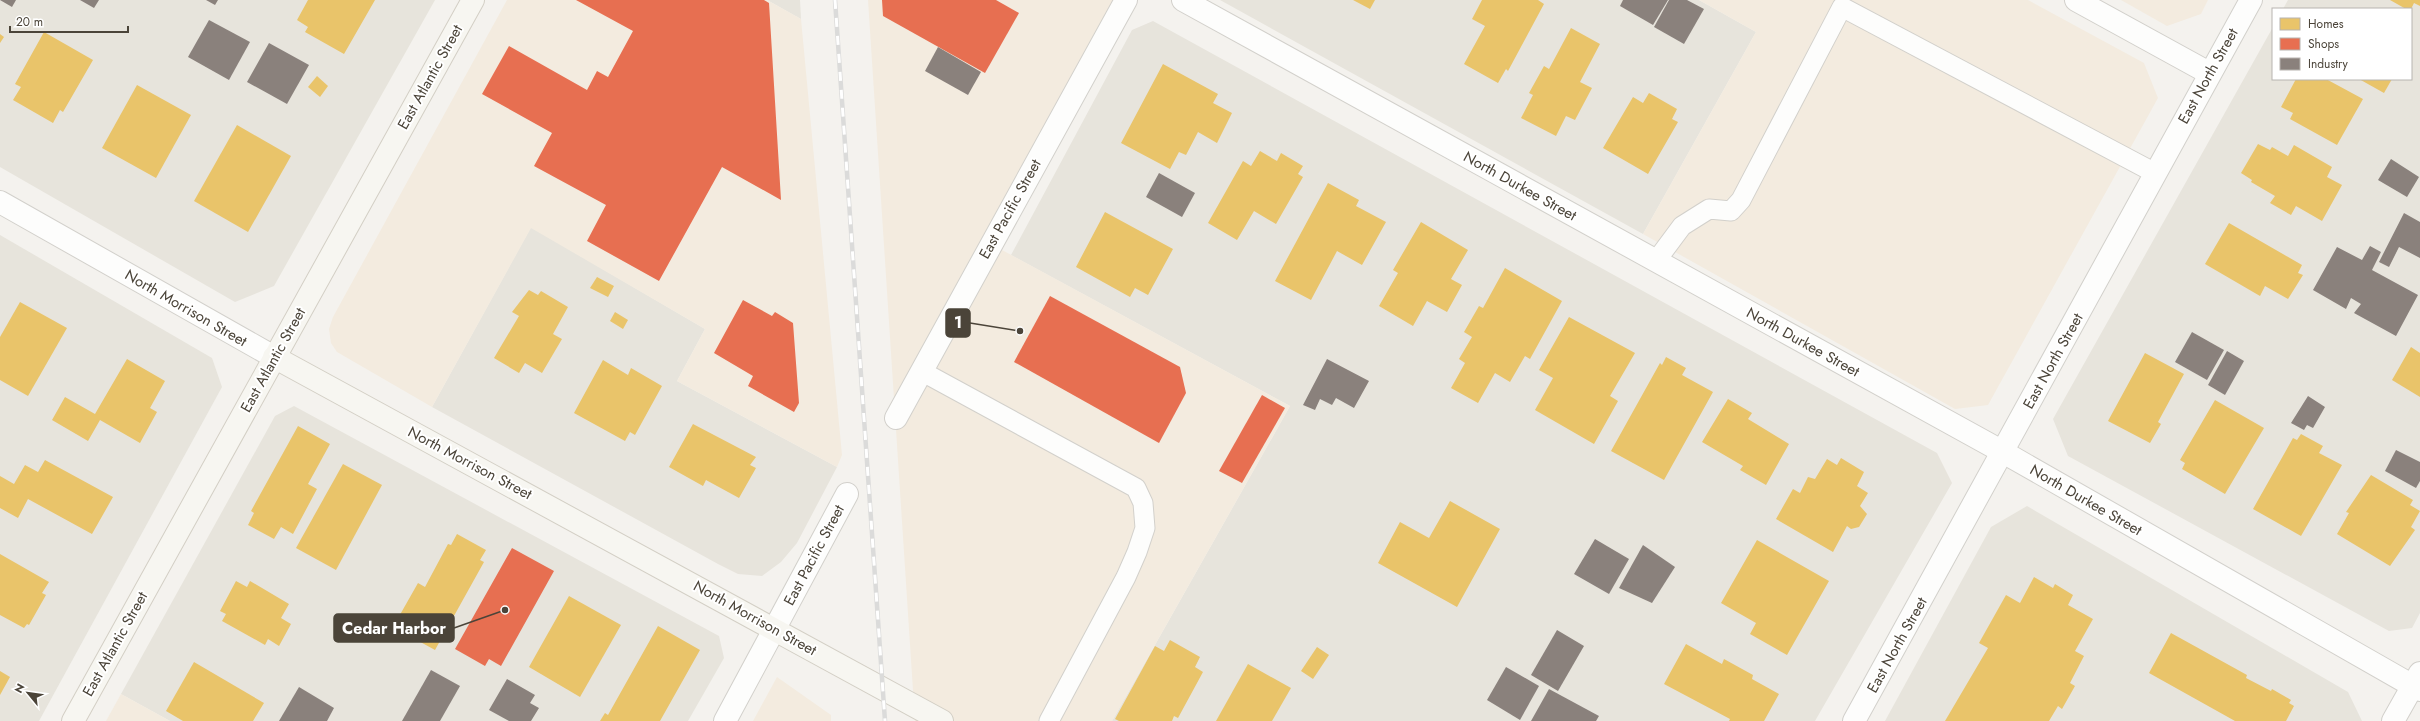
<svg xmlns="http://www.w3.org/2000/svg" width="2420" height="721" viewBox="0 0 2420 721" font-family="Jost,sans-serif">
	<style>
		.residential { fill: #e7e4dc }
		.commercial { fill: #f3ebdf }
		.homes { fill: #e9c46a }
		.shops { fill: #e76f51 }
		.industry { fill: #8a817c }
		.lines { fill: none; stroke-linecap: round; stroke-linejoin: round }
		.lane-casing { stroke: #d2d0cb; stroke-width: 21 }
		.street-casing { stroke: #d2d0cb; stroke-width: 24 }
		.secondary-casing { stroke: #d3cfc5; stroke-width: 24 }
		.lane { stroke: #fdfdfc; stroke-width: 19 }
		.street { stroke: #fdfdfc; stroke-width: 22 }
		.secondary { stroke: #f7f6f1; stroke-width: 22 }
		.rail-casing { stroke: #dbdbda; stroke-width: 4.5 }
		.rail { stroke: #fff; stroke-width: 3; stroke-dasharray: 9; stroke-linecap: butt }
		.labels { text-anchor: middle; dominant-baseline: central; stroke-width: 4; stroke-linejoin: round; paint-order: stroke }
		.street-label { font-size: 15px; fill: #4b4439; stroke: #fff }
		.leader { fill: none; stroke: #4b4439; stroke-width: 1.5 }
		.callout-dot { fill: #4b4439; stroke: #fff; stroke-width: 1.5 }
		.callout { fill: #4b4439; stroke: #4b4439; stroke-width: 1.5 }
		.callout-label { font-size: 16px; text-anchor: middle; font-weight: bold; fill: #fff }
	</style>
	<rect width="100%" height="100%" fill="#f4f2ee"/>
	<g class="residential">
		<polygon points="0,0 435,0 274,286 235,302 0,167"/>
		<polygon points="767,0 800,0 801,19"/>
		<polygon points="1220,0 1699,0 1756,32 1643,234"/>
		<polygon points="2288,0 2420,0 2420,613 2412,628 2389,631 2068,456 2053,419 2273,27 2273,79 2411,79 2411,9 2283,9"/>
		<polygon points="1153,21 1937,453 1952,483 1815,721 1112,721 1290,406 1011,255 1132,30"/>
		<polygon points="531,227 705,329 677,381 837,467 797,543 781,562 762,576 738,574 718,564 432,407"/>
		<polygon points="0,235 212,358 222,387 39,721 0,721"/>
		<polygon points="294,406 719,636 724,658 688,721 170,721 121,694 275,416"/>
		<polygon points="2027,506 2348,692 2362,721 1885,721 1991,527"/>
	</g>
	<g class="commercial">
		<polygon points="507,0 767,0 801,19 842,455 837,467 677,381 705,329 531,228 432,407 337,352 331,343 329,329 333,317"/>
		<polygon points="868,0 1126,0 991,244 1290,406 1112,721 915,721"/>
		<polygon points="1699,0 2028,0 2144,63 2158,98 1988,405 1955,409 1643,234 1756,32"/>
		<polygon points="2121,0 2208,0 2201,14 2167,26"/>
		<polygon points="777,677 831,715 831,721 753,721"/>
		<polygon points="121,694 170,721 106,721"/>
	</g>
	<g class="homes">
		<polygon points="308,0 375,0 344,54 305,32 308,27 297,20"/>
		<polygon points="1353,0 1375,0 1370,9"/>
		<polygon points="1482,0 1538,0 1544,4 1508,71 1506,69 1498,83 1464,64 1485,26 1472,19"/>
		<polygon points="2390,0 2420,0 2420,6 2414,3 2411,9 2406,9"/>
		<polygon points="1571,28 1600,44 1580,82 1592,88 1575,120 1566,116 1556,136 1521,118 1533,95 1529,93 1544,66 1549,69"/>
		<polygon points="44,32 93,60 63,112 60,110 53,123 13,100 21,87 15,84"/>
		<polygon points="0,34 4,37 0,43"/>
		<polygon points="1163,64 1218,94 1213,103 1232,113 1217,143 1198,132 1186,155 1179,152 1170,169 1121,143"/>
		<polygon points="317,76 328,86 320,97 308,87"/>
		<polygon points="2296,79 2326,79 2363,99 2337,145 2290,119 2293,113 2281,107"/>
		<polygon points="2359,79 2392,79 2384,93"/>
		<polygon points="137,85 191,115 156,178 102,148"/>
		<polygon points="1649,93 1677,109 1672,119 1678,122 1648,174 1603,148 1633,97 1643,103"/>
		<polygon points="237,125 291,156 248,232 194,201"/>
		<polygon points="2258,144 2270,150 2272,147 2288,156 2294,145 2332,167 2327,177 2342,185 2322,221 2296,206 2291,215 2270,203 2275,196 2251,182 2252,180 2241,173"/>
		<polygon points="1260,151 1277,161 1281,153 1303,166 1298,174 1303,177 1276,224 1254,211 1237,240 1208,223 1243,161 1251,166"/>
		<polygon points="1328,183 1359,200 1356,206 1386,222 1362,265 1337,251 1311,300 1275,281"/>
		<polygon points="1105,212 1173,249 1148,295 1135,288 1130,297 1076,267"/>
		<polygon points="1421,222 1468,250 1451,279 1462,285 1447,312 1427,301 1413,326 1379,306 1398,273 1393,270"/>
		<polygon points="2229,223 2302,265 2298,273 2303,275 2288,299 2265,286 2260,296 2205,264"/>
		<polygon points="1505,268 1562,301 1530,359 1525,356 1510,382 1495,373 1478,403 1451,388 1465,363 1459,359 1472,337 1464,332 1479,306 1483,308"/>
		<polygon points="597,277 614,286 608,297 590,288"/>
		<polygon points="529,290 538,295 541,291 568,307 553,334 562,339 542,373 525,363 519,373 494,358 519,316 512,312"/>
		<polygon points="20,302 67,328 28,396 0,380 0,337"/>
		<polygon points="615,312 628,320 623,329 610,321"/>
		<polygon points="1569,317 1635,353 1610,396 1618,401 1594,444 1535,410 1553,378 1539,370"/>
		<polygon points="2411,347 2420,353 2420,397 2392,380"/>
		<polygon points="2145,353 2184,374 2158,422 2161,424 2150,443 2108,421"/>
		<polygon points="1666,357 1686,368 1682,375 1713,392 1664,480 1611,451 1660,363 1662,365"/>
		<polygon points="127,359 165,381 150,408 157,412 140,443 100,420 88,441 52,420 65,397 95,414"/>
		<polygon points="603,360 628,375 631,368 662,386 635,435 630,432 625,441 574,413"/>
		<polygon points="1728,399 1752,413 1748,419 1789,444 1766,485 1740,470 1743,466 1702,442"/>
		<polygon points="2215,400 2264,428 2225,494 2182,469 2185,463 2180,460"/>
		<polygon points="693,424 756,457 750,465 756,468 739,498 706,480 703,486 669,467"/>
		<polygon points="298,426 330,444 308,484 317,489 293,534 281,527 274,539 248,525 254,513 251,511"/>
		<polygon points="2301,434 2323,446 2319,453 2342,465 2301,536 2253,509 2293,438 2297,440"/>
		<polygon points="1841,458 1864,472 1857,486 1868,493 1860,506 1867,514 1859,527 1851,529 1847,526 1833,552 1776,519 1793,489 1800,493 1808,477 1815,479 1827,459 1837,465"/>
		<polygon points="45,460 113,497 92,534 28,499 18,518 0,508 0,476 14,484 25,465 38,472"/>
		<polygon points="343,464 382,485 336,570 296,548"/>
		<polygon points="2371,475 2413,500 2410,505 2420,511 2411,527 2415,530 2390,566 2337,534 2349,513 2346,512"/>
		<polygon points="1450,501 1500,529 1457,607 1378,563 1400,522 1429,538"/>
		<polygon points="457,534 486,550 480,560 484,562 435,650 393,627 418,583 425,587 448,544 451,545"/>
		<polygon points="1757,540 1829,581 1787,655 1750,634 1756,623 1721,603"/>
		<polygon points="0,554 49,582 42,593 46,595 29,625 27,624 24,628 0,615"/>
		<polygon points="2034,577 2053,588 2055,584 2073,595 2068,605 2093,619 2075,651 2084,656 2070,683 2075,686 2062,709 2058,706 2049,721 1945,721 1988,648 1979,643 2006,595 2020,603"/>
		<polygon points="236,581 247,587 250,581 289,604 281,618 291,624 279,646 268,639 265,645 222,621 226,614 220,611"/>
		<polygon points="569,596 621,625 580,697 529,667"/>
		<polygon points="658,626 700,650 660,721 600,721 605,713 608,715"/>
		<polygon points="2171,633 2247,675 2246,678 2271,691 2272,689 2291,700 2289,703 2294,706 2286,721 2235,721 2149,673"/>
		<polygon points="1170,640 1200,657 1195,667 1203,672 1178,718 1174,716 1172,721 1119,721 1115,719 1155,646 1164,651"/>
		<polygon points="1686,644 1722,664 1724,659 1753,675 1752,679 1779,694 1764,721 1729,721 1730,719 1664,684"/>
		<polygon points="1317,647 1329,655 1313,679 1301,671"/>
		<polygon points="194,662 264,703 253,721 183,721 166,711"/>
		<polygon points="1248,664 1291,688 1272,721 1216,721"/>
		<polygon points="0,671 10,677 0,695"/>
	</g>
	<g class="shops">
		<polygon points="576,0 764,0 769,3 781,200 722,167 659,281 587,241 606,205 534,166 552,133 482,94 509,46 587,90 597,71 608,77 633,31"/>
		<polygon points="882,0 996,0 1019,13 985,73 883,16"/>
		<polygon points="1050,296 1180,367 1186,393 1159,443 1014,362"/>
		<polygon points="743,300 772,316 775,312 793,323 799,403 794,412 748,386 753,376 714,353"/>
		<polygon points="1262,395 1285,408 1242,483 1219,471"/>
		<polygon points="512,548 554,571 501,666 489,659 485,666 455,649"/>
	</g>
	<g class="industry">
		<polygon points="0,0 16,0 12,7"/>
		<polygon points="80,0 99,0 94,8"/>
		<polygon points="206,0 218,0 215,5"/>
		<polygon points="1623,0 1668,0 1653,25 1620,6"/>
		<polygon points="1669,0 1687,0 1704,9 1684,44 1654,27"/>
		<polygon points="209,20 250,42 229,80 188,57"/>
		<polygon points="269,43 309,65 287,104 247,82"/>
		<polygon points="938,47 981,72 968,95 925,71"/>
		<polygon points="2391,159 2419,177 2407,197 2378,180"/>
		<polygon points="1159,173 1195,193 1182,217 1146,197"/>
		<polygon points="2404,213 2420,222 2420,258 2399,247 2389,267 2379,262"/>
		<polygon points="2370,246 2381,252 2372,270 2418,295 2396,336 2354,313 2361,304 2351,298 2346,309 2313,290 2337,247 2362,260"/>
		<polygon points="2192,332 2224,350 2207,380 2175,362"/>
		<polygon points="2227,351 2244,361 2225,395 2208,385"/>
		<polygon points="1327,359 1369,381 1354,408 1336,398 1332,405 1320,399 1315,410 1303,405"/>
		<polygon points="2308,396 2325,407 2313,428 2307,425 2304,430 2291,423"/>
		<polygon points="2396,450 2420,462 2420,481 2416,488 2385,471"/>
		<polygon points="1595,539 1629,559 1609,594 1574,574"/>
		<polygon points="1643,545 1675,567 1652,603 1619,588"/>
		<polygon points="1557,630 1584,646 1558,691 1531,675"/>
		<polygon points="1506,667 1539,686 1520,720 1487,700"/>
		<polygon points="431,670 460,686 440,721 402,721"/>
		<polygon points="507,679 535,695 530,703 539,708 531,721 509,721 489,710"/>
		<polygon points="299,687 334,708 327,721 279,721"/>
		<polygon points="1549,689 1599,716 1596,721 1531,721"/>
	</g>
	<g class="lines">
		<g class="lane-casing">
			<g id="lane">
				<polyline points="1656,261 1682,226 1709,209 1731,211 1741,200 1842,7 2155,173"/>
				<polyline points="921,371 1136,488 1143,503 1145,528 1137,552 1126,577 1049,721"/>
			</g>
		</g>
		<g class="street-casing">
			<g id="street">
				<polyline points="1183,0 2003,452 2420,690"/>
				<polyline points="2076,0 2209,73"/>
				<polyline points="0,202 274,357"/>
				<polyline points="896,418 1126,0"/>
				<polyline points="725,721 847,494"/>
				<polyline points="1854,721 2251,0"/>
				<polyline points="2393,721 2420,673"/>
			</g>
		</g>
		<g class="secondary-casing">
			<g id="secondary">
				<polyline points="274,357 942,721"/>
				<polyline points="73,721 473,0"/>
			</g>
		</g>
		<use href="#lane" class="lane"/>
		<use href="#street" class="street"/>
		<use href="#secondary" class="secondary"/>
		<g class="rail-casing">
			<polyline id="rail" points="835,0 885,721"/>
		</g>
		<use href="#rail" class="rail"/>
	</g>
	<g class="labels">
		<g class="street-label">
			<text transform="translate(2208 76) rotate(-61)">East North Street</text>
			<text transform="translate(430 77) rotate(-61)">East Atlantic Street</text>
			<text transform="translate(1520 186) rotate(29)">North Durkee Street</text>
			<text transform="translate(1010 209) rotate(-61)">East Pacific Street</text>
			<text transform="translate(186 308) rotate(30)">North Morrison Street</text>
			<text transform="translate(1803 342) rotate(29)">North Durkee Street</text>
			<text transform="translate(273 360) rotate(-61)">East Atlantic Street</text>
			<text transform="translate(2053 361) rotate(-61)">East North Street</text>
			<text transform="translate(470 463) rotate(28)">North Morrison Street</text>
			<text transform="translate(2086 500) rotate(30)">North Durkee Street</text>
			<text transform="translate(814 555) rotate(-62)">East Pacific Street</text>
			<text transform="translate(755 618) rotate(29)">North Morrison Street</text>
			<text transform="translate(115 644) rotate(-61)">East Atlantic Street</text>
			<text transform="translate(1897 645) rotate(-61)">East North Street</text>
		</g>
	</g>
	<path class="leader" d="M1020 331L970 323M505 610L454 628"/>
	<g class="callout-dot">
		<circle cx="1020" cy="331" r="4"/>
		<circle cx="505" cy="610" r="4"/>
	</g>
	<g class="callout">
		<rect x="946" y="309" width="24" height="28" rx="4"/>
		<rect x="334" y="614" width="120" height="28" rx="4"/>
	</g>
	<g class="callout-label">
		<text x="958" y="328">1</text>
		<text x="394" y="634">Cedar Harbor</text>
	</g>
	<rect x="2272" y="8" width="140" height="72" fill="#ffffff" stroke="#b7b4b0"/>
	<rect x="2280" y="18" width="20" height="12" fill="#e9c46a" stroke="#b7b4b0"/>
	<text x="2308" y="28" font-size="12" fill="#4b4439">Homes</text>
	<rect x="2280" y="38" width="20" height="12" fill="#e76f51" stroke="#b7b4b0"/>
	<text x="2308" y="48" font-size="12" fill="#4b4439">Shops</text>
	<rect x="2280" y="58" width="20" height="12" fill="#8a817c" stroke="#b7b4b0"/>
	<text x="2308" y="68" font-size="12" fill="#4b4439">Industry</text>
	<g transform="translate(28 693) rotate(299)" stroke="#ffffff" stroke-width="3" paint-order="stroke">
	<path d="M0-3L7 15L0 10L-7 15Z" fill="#4b4439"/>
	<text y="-6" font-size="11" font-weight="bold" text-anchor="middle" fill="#4b4439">N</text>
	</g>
	<path d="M10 26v6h118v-6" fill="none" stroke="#4b4439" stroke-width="2"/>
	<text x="16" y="26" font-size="12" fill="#4b4439" stroke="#ffffff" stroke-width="3" paint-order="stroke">20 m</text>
</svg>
